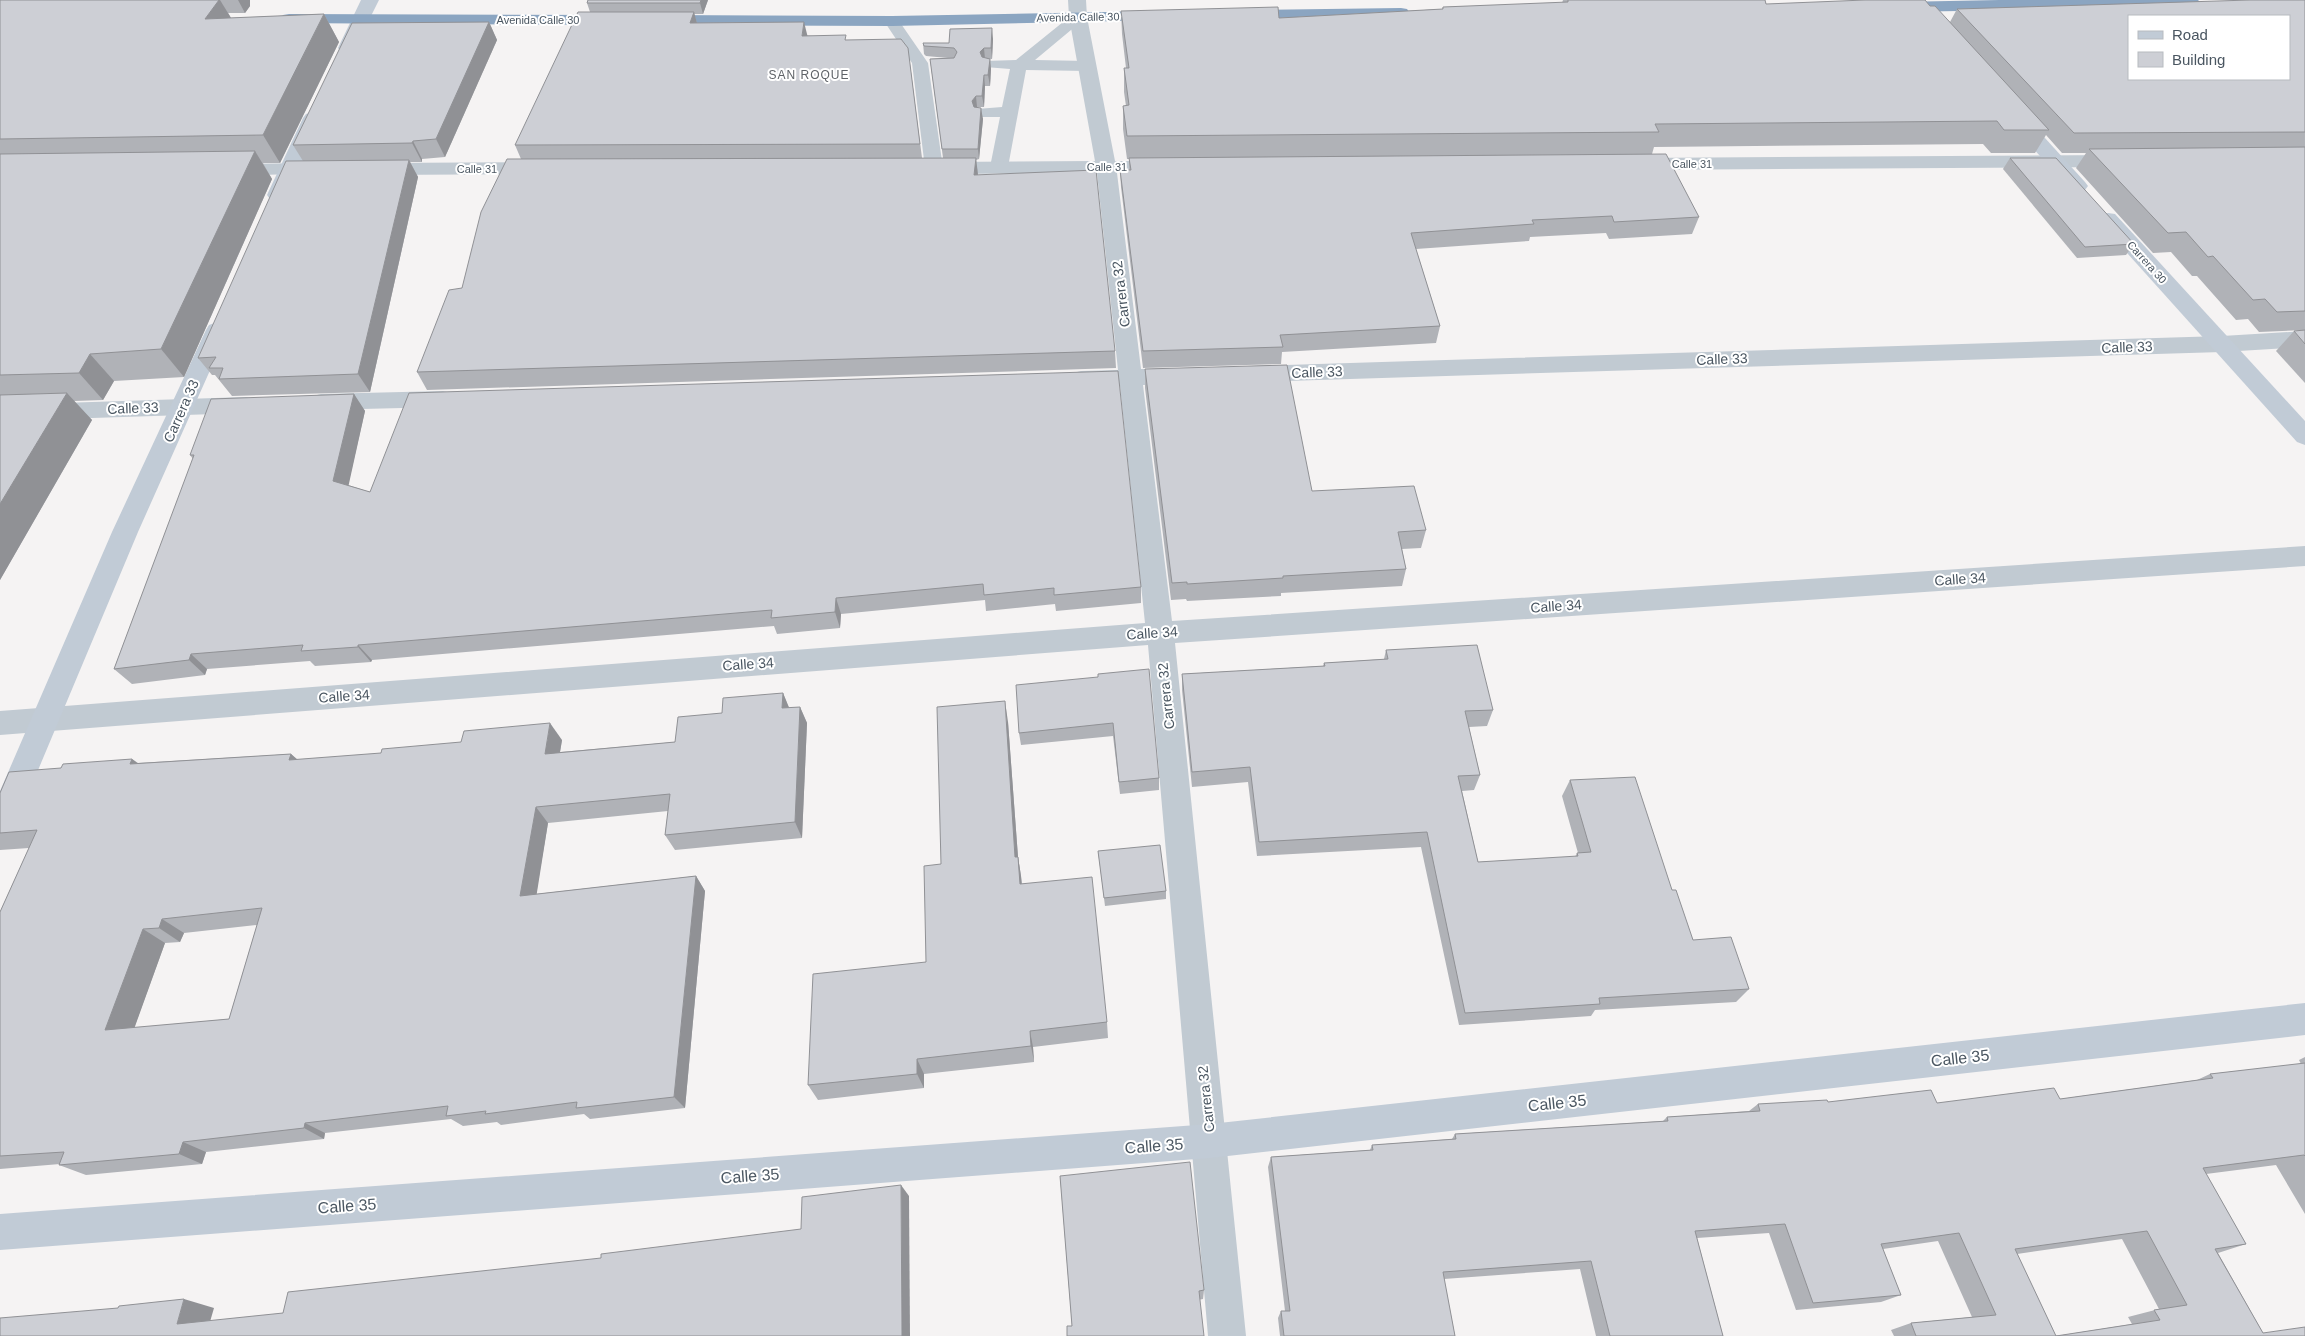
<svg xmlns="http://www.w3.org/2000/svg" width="2305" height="1336" viewBox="0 0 2305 1336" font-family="Helvetica,sans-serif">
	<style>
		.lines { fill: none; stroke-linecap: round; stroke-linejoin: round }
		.lane { fill: #c1cad2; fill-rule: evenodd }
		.street { fill: #c1cad2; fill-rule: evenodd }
		.secondary { fill: #c1cbd6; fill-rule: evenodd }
		.highway { fill: #8ba5c1; fill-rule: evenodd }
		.wall { fill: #b0b2b7; fill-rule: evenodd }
		.shaded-wall { fill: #909195 }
		.building { fill: #cdcfd5; stroke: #909195; fill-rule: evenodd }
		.labels { text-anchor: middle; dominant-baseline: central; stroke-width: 4; stroke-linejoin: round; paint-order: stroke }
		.far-street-label { font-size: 11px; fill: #4a5661; stroke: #fff }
		.far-neighbourhood-label { font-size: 12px; letter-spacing: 1px; fill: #5f6368; stroke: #fff }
		.street-label { font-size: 14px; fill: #4a5661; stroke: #fff }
		.near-street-label { font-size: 16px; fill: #4a5661; stroke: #fff }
	</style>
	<rect width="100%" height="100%" fill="#f5f3f3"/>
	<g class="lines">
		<g class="lane">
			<polygon points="1078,12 1083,14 1086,17 1083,20 1035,60 1087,61 1093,63 1095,66 1093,69 1087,71 1026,70 1008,167 1005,171 993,171 990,167 1000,117 977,117 975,113 977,109 1002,107 1010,69 985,67 983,64 985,61 1016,60 1073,14"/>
			<polygon points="892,16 897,18 928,63 943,168 940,172 928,172 925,168 912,63 884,21 887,18"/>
		</g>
		<g class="street">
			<polygon points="1068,0 1086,0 1087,17 1115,161 1166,161 1173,163 1176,167 1173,171 1166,173 1117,173 1141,369 1183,368 1191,370 1195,376 1191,382 1183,384 1143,385 1172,621 2305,546 2305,566 1175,643 1246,1336 1208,1336 1148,645 0,735 0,711 1145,623 1120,386 1081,387 1073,385 1069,379 1073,373 1081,371 1118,370 1097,173 939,174 932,172 929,168 932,164 939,162 1095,161 1069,17"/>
			<polygon points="2119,155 2126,157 2129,161 2126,165 2119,167 1634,170 1627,168 1624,164 1627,160 1634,158"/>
			<polygon points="539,162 546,164 549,168 546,172 539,174 377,175 370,173 367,169 370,165 377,163"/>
			<polygon points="316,163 323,165 326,169 323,173 229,176 222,174 219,170 222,166 229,164"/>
			<polygon points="2305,331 2305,347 2222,352 1251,382 1243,380 1239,374 1243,368 1251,366 2222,336"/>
			<polygon points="443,391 451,393 455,399 451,405 443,407 321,410 313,408 309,402 313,396 321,394"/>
			<polygon points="246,397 254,399 258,405 254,411 246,413 0,421 0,405"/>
		</g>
		<g class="secondary">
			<polygon points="361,0 379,0 353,52 341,52 338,48"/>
			<polygon points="313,112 320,114 323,118 287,195 284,199 277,201 270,199 267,195 303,118 306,114"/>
			<polygon points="2016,112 2023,114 2085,182 2088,186 2085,190 2078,192 2071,190 2009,122 2006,118 2009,114"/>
			<polygon points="2108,213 2115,214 2305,421 2305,445 2297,442 2101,224 2098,219 2101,214"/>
			<polygon points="217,322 225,325 228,330 138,532 15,825 11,834 0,838 0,791 112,532 206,330 209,325"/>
			<polygon points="2305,1003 2305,1035 1210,1158 0,1250 0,1214 1210,1124"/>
		</g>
		<g class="highway">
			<polygon points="1999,0 2198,0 2200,2 2197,6 2191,7 1899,12 1893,11 1890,7 1893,3 1899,2"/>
			<polygon points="1401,8 1407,9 1410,13 1407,17 1241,20 1235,19 1232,15 1235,11 1241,10"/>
			<polygon points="1158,11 1164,12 1167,16 1164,20 892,26 659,25 653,24 650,20 653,16 659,15 892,16"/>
			<polygon points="289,14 611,15 617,16 620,20 617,24 611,25 283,23 280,19 283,15"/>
		</g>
	</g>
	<g class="wall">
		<polygon points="0,0 250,0 250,6 245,13 228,13 231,18 324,14 339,42 280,163 263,163 272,179 184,377 114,381 103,400 74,401 92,420 0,580"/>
		<polygon points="588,0 708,0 703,14 694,14 697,23 847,40 910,64 922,158 943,158 930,59 948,58 926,56 924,54 923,43 949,43 993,39 992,59 990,59 991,69 990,86 985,86 984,107 977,107 983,119 979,159 976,160 978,175 1115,351 1116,368 427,390 417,372 462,288 521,159 515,145 590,12 587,3"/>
		<polygon points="1563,0 1765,0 1766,4 1930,6 1950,22 1957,9 2305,0 2305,330 2259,332 2248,319 2236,320 2197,276 2192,276 2171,252 2153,253 2076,168 2086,153 2062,153 2046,135 2035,153 1991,153 1983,144 1654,147 1652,154 1699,217 1692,234 1609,239 1606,233 1530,237 1529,241 1416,249 1440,326 1436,343 1282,352 1281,364 1143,368 1121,187 1120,170 1129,170 1129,159 1127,159 1123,129 1123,106 1126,106 1124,92 1124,68 1126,68 1122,34 1121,11 1279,18 1442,9 1443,7 1562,3"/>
		<polygon points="489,22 497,40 445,157 422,159 422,162 410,162 418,177 370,392 232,396 215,375 212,375 198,358 303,161 293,145"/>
		<polygon points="2010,158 2134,244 2126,255 2077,258 2003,169"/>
		<polygon points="2305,330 2305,383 2276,351 2294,331"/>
		<polygon points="1145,369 1312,491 1426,530 1421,548 1402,549 1406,569 1402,586 1281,593 1281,596 1187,601 1186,599 1171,600 1145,388"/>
		<polygon points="354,394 365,411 348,485 370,492 1141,587 1141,603 1056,611 1055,604 986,611 985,600 841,614 840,628 777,634 774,626 372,660 371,662 315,666 310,661 207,669 205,675 132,684 114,669 193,459 190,455"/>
		<polygon points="1386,650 1493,710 1487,726 1469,727 1480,775 1474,790 1462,791 1478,862 1575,857 1577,853 1578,853 1562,796 1570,780 1672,890 1693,940 1749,989 1736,1002 1595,1010 1591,1016 1459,1025 1421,847 1257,856 1248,782 1192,787 1182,690 1182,674 1323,666 1324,663 1384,659"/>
		<polygon points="1098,677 1159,778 1159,790 1120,794 1113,736 1021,745 1019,733"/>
		<path d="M783 693 789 708 800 707 807 723 802 838 675 850 665 835 668 811 548 823 536 894 696 876 705 891 685 1108 590 1119 584 1114 501 1125 497 1122 463 1126 451 1119 325 1133 324 1139 206 1152 202 1164 86 1175 59 1165 60 1164 0 1169V912L29 848 0 850V793L61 768 132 759 138 763 291 754 298 760 562 740 560 752 675 742 722 713ZM257 925 229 1019 134 1028 165 943 180 942 184 933Z"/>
		<polygon points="1008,722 1018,857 1021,876 1022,884 1107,1022 1108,1038 1033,1047 1034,1062 924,1074 924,1088 818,1100 808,1085 926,962 941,864"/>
		<polygon points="1098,851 1166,891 1166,899 1105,906"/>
		<path d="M2305 1057V1214L2276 1165 2206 1174 2246 1244 2218 1253 2263 1333 2305 1336H1894L1891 1330 1911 1323 1972 1317 1938 1241 1883 1249 1901 1295 1881 1302 1796 1310 1769 1233 1697 1238 1723 1336H1596L1580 1269 1444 1279 1455 1336H1280L1278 1318 1281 1311H1285L1268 1167 1271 1157 1370 1150 1372 1145 1452 1139 1455 1134 1663 1121 1667 1117 1749 1111 1758 1104 1828 1102 1937 1103 2060 1099 2197 1080 2210 1074 2301 1064 2299 1060ZM2122 1239 2159 1309 2128 1317 2132 1324 2056 1336 2017 1254Z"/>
		<polygon points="1060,1176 1204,1290 1203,1299 1072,1326"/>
	</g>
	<g class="shaded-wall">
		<polygon points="219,0 220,0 236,26 205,19"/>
		<polygon points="238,0 250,0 250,6 245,13"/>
		<polygon points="701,0 708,0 703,14 700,3"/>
		<polygon points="694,12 698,27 690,23"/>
		<polygon points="324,14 339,42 280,163 263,135"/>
		<polygon points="489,22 497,40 445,157 436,139"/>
		<polygon points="804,22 808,38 802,36"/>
		<polygon points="992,28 993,39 992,59 991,48"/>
		<polygon points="984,48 985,59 981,63 980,52"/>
		<polygon points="990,59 991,69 990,86 988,75"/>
		<polygon points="984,75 985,86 984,107 982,96"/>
		<polygon points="976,96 977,107 973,112 972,101"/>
		<polygon points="981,108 983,119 979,159 978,149"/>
		<polygon points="413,141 422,159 422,162 412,143"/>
		<polygon points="255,151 272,179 184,377 161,349"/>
		<polygon points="976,158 978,175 974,175"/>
		<polygon points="409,160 418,177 370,392 358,374"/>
		<polygon points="90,354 114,381 103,400 79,373"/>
		<polygon points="67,393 92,420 0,580 0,504"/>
		<polygon points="354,394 365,411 346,497 333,481"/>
		<polygon points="836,598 841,614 840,628 835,612"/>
		<polygon points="358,645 372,660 371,662 358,647"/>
		<polygon points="191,654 207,669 205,675 189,660"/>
		<polygon points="783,693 790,710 782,708"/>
		<polygon points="1005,701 1008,722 1018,857 1021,876 1023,903 1015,857"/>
		<polygon points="800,707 807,723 802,838 795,822"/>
		<polygon points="550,723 562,740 557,770 545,754"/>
		<polygon points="291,754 309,770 289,760"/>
		<polygon points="132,759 153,775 130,764"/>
		<polygon points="536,807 548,823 534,911 520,896"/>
		<polygon points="696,876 705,891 685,1108 674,1097"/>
		<polygon points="162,919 184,933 180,942 159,928"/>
		<polygon points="143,929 165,943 129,1043 105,1030"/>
		<polygon points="1030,1031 1033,1047 1034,1062 1031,1046"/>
		<polygon points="917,1059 924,1074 924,1088 917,1074"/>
		<polygon points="305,1123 325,1133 324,1139 304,1128"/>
		<polygon points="183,1142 206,1152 202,1164 179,1154"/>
		<polygon points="901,1185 909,1196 910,1336 902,1336"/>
		<polygon points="184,1299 214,1308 207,1332 177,1324"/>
	</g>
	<g class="building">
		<polygon points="0,0 219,0 205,19 324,14 263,135 0,139"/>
		<polygon points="588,0 701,0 700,3 587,3"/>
		<polygon points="1568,0 1765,0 1766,4 1865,0 1925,0 1930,6 1935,6 2049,130 2004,130 1997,121 1655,124 1659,132 1127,136 1123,106 1129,105 1124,68 1129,68 1121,11 1278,7 1279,18 1443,9 1443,7 1568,2"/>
		<path d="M2250 0H2305V132L2074 133 1957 9ZM2129 16H2289V79H2129Z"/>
		<polygon points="578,12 694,12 690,23 804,22 802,36 846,35 845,40 901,39 908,48 920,144 515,145"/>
		<polygon points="489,22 436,139 413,141 412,143 293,145 352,23"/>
		<polygon points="992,28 991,48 984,48 980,52 982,57 990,59 988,75 984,75 982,96 976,96 972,101 974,107 981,108 978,149 942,149 930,59 954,58 957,52 954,48 924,46 923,43 949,43 950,29"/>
		<polygon points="2305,147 2305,311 2277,312 2265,299 2253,300 2213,256 2208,257 2186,232 2168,233 2089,149"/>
		<polygon points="255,151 161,349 90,354 79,373 0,375 0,154"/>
		<polygon points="1666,154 1699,217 1614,222 1612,216 1532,220 1534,224 1411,233 1440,326 1280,335 1283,347 1143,351 1120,170 1131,170 1129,158"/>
		<polygon points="976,158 974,175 1096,170 1115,351 417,372 449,290 462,288 481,212 507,159"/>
		<polygon points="2010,158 2056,158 2134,244 2085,247"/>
		<polygon points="409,160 358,374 219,379 223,368 209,368 216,357 198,358 286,161"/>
		<polygon points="2305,330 2305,344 2294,331"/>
		<polygon points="1287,365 1312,491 1414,486 1426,530 1398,532 1406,569 1283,576 1283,578 1187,584 1187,582 1172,583 1145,369"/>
		<polygon points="1118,371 1141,587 1054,595 1054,588 984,595 983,584 836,598 835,612 771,618 772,610 358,645 358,647 301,651 303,645 191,654 189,660 114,669 194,455 190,455 211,399 354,394 333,481 370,492 409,393"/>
		<polygon points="67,393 0,504 0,395"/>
		<polygon points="1477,645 1493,710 1465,711 1480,775 1458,776 1478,862 1578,856 1577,853 1591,852 1570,780 1635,777 1672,890 1676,890 1693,940 1731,937 1749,989 1599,998 1600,1004 1465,1013 1427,832 1259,842 1250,767 1192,772 1182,674 1325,666 1324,663 1388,659 1386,650"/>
		<polygon points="1149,669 1159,778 1119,782 1113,723 1019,733 1016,685 1098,677 1098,674"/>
		<path d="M783 693 782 708 800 707 795 822 665 835 670 794 536 807 520 896 696 876 674 1097 576 1108 577 1102 485 1114 486 1111 446 1116 448 1106 305 1123 304 1128 183 1142 179 1154 59 1165 64 1152 0 1156V912L37 830 0 833V793L9 772 61 768 63 764 132 759 130 764 291 754 289 760 381 753 382 749 461 742 464 731 550 723 545 754 675 742 678 717 722 713 723 698ZM262 908 229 1019 105 1030 143 929 159 928 162 919Z"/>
		<polygon points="1005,701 1015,857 1018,857 1020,884 1092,877 1107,1022 1030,1031 1031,1046 917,1059 917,1074 808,1085 813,974 926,962 924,866 941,864 937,707"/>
		<polygon points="1160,845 1166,891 1104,898 1098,851"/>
		<path d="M2305 1063V1156L2304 1155 2203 1168 2246 1244 2215 1249 2263 1333 2305 1327V1336H1916L1911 1323 1996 1315 1959 1233 1881 1244 1901 1295 1813 1303 1785 1224 1695 1231 1723 1336H1610L1591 1261 1443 1272 1455 1336H1284L1281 1311H1290L1271 1157 1373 1150 1372 1145 1456 1139 1455 1134 1668 1121 1667 1117 1760 1111 1758 1104 1827 1100 1828 1102 1931 1090 1937 1103 2054 1088 2060 1099 2213 1078 2210 1074ZM2147 1231 2187 1305 2154 1310 2160 1320 2056 1336 2015 1249Z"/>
		<polygon points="1190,1162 1204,1290 1199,1291 1204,1336 1067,1336 1067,1326 1072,1326 1060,1176"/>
		<polygon points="901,1185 902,1336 0,1336 0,1318 118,1308 119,1306 184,1299 177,1324 283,1313 288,1292 601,1258 601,1254 801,1229 802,1197"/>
	</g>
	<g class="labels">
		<g class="far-street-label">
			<text transform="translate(1078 17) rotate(-1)">Avenida Calle 30</text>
			<text x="538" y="20">Avenida Calle 30</text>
			<text x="1692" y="164">Calle 31</text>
			<text x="1107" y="167">Calle 31</text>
			<text x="477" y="169">Calle 31</text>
			<text transform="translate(2147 262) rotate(48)">Carrera 30</text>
		</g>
		<g class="far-neighbourhood-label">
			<text x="809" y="75">SAN ROQUE</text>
		</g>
		<g class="street-label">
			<text transform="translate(1121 294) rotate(-97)">Carrera 32</text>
			<text transform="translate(2127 347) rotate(-2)">Calle 33</text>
			<text transform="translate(1722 359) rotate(-2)">Calle 33</text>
			<text transform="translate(1317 372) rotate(-2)">Calle 33</text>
			<text transform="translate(133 408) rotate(-2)">Calle 33</text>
			<text transform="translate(181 411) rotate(-66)">Carrera 33</text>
			<text transform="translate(1960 579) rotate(-4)">Calle 34</text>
			<text transform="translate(1556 606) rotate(-4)">Calle 34</text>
			<text transform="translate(1152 633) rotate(-4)">Calle 34</text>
			<text transform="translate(748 664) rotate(-4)">Calle 34</text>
			<text transform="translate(344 696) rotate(-4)">Calle 34</text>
			<text transform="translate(1166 696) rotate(-96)">Carrera 32</text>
			<text transform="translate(1206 1099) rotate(-96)">Carrera 32</text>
		</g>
		<g class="near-street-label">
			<text transform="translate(1960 1058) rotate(-6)">Calle 35</text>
			<text transform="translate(1557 1103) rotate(-6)">Calle 35</text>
			<text transform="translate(1154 1146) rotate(-4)">Calle 35</text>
			<text transform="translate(750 1176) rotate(-4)">Calle 35</text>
			<text transform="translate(347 1206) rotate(-4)">Calle 35</text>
		</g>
	</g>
	<rect x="2128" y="15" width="162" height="65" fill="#ffffff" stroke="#b7bbc0"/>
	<rect x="2138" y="31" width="25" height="8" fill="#c1cbd6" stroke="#b7bbc0"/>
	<text x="2172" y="40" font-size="15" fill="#4a5661">Road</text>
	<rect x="2138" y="52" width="25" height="15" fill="#cdcfd5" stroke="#b7bbc0"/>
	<text x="2172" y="65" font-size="15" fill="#4a5661">Building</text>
</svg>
